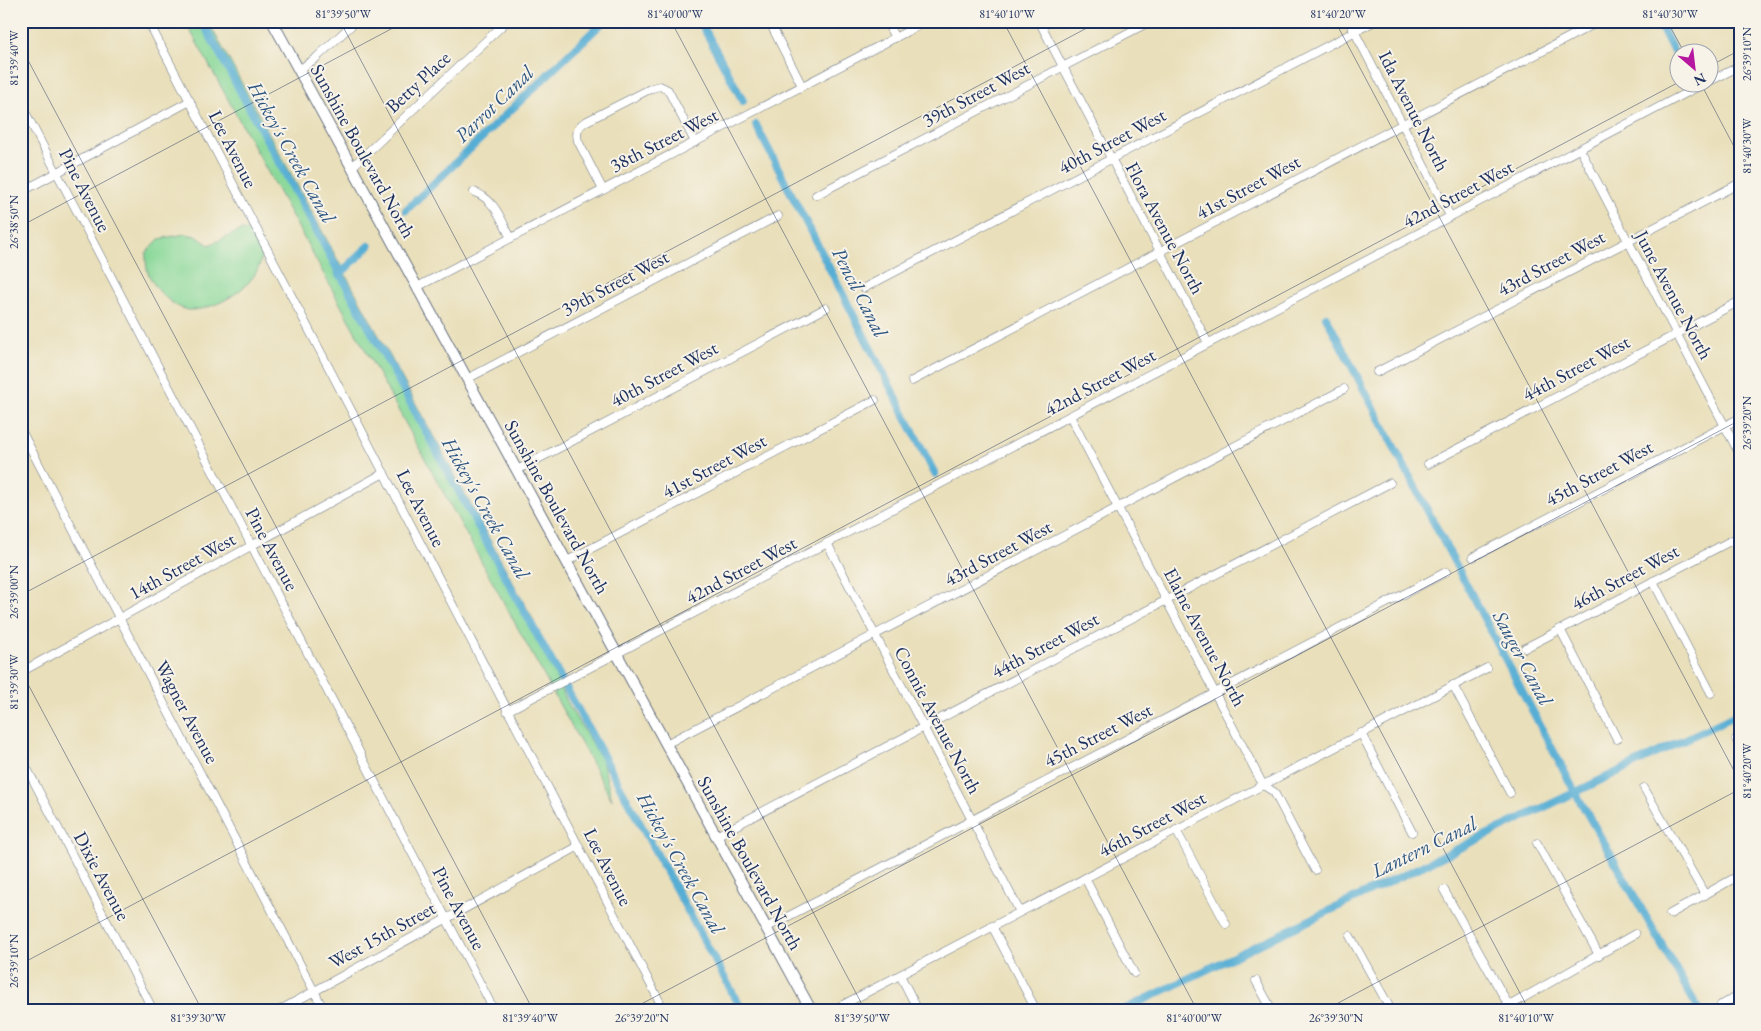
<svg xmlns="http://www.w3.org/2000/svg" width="1761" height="1031" viewBox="0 0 1761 1031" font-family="'EB Garamond',serif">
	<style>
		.green { fill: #88d898; stroke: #52847b }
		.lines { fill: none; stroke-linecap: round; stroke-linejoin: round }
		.canal { stroke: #57aed4; stroke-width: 8 }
		.minor-casing { stroke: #636d7e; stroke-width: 9 }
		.tertiary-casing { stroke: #636d7e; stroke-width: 12 }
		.minor { stroke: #fff; stroke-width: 8 }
		.tertiary { stroke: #fff; stroke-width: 10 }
		.ticks { fill: none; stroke: #1b2f5e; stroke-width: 1; stroke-opacity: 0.45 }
		.labels { text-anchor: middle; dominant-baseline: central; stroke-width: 4; stroke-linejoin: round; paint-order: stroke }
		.street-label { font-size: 19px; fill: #1b2f5e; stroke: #f7f3e8 }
		.water-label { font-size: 20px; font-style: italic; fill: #2d5581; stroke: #f7f3e8 }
		.neatline { fill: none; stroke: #1b2f5e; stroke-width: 2 }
		.ticks-label { font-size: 12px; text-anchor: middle; fill: #1b2f5e }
	</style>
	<rect width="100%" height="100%" fill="#f7f3e8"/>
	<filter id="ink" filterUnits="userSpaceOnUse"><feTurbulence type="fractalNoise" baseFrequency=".02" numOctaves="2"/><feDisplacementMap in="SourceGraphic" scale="10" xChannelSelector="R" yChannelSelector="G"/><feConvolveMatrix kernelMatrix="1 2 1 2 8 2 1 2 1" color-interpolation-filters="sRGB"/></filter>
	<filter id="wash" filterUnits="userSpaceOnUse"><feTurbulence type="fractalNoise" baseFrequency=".0096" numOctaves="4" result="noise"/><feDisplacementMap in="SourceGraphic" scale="20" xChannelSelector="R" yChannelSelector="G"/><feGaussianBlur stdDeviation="1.12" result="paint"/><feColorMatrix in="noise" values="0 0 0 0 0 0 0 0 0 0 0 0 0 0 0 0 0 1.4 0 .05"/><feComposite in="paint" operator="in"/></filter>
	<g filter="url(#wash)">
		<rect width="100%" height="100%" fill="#e9dfba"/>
		<g class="green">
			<polygon points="185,21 208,21 534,621 534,629 569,706 602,760 612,800"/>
			<path d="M242 230 252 231C255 236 260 242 261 247 268 280 220 309 192 310 174 311 150 285 147 269 146 264 146 258 146 253L159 239 185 234 196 236 209 245Z"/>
		</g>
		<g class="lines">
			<g class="canal">
				<polyline points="202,21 742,1010"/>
				<polyline points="700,21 743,101"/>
				<polyline points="1658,21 1678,60"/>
				<polyline points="756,125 935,474"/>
				<polyline points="406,210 604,21"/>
				<polyline points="339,275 369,246"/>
				<polyline points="1326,317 1575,792 1699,1010"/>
				<polyline points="1123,1010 1740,713"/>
			</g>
		</g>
	</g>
	<g filter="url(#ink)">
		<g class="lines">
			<g class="minor-casing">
				<g id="minor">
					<polyline points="148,21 664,1010"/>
					<polyline points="769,21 802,86"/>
					<polyline points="886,21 895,38"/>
					<polyline points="1039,21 1208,343"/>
					<polyline points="1349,21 1450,216"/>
					<polyline points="299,70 316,58 356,21"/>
					<polyline points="1708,82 1740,66"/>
					<polyline points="21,104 494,1010"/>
					<polyline points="1580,149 1740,455"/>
					<polyline points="352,167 507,21"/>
					<path d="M603 190 578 141C576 132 577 127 585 122L652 88 660 86 668 90 695 142"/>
					<polyline points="21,192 190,101"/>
					<path d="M474 192C495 199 501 220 511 238"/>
					<polyline points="816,195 1151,21"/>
					<polyline points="417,287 927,21"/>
					<polyline points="864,288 1375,21"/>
					<polyline points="1377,372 1740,183"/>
					<polyline points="467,379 778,216"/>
					<polyline points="912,381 1600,21"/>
					<polyline points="1070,416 1263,785 1274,792 1315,870"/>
					<polyline points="21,430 324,1010"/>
					<polyline points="1428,464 1740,301"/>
					<polyline points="517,470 826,308"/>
					<polyline points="827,543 1020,912"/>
					<polyline points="1473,557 1740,418"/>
					<polyline points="567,561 875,400"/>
					<polyline points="1653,581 1711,693"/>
					<polyline points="1560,629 1617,739"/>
					<polyline points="1525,648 1740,536"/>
					<polyline points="21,672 384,473"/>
					<polyline points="1453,685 1510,793"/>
					<polyline points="507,711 1707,82"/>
					<polyline points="1361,733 1412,832"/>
					<polyline points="1736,739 1740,745"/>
					<polyline points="666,744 1344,389"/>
					<polyline points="21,757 153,1010"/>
					<polyline points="1644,788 1705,895"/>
					<polyline points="1176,830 1226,924"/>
					<polyline points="716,836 1390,483"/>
					<polyline points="1537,843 1599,955"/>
					<polyline points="1085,878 1134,973"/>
					<polyline points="1444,890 1509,1006"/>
					<polyline points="1670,914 1740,875"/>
					<polyline points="992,926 1036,1010"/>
					<polyline points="766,928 1446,572"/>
					<polyline points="1350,936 1391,1010"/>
					<polyline points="900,975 918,1010"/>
					<polyline points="1256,981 1272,1010"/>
					<polyline points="1721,1005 1740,994"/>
					<polyline points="280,1010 579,846"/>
					<polyline points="833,1010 1487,668"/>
					<polyline points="1502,1010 1635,934"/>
				</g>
			</g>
			<g class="tertiary-casing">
				<polyline id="tertiary" points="272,21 811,1010"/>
			</g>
			<use href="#minor" class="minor"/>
			<use href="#tertiary" class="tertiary"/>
		</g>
	</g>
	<path class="ticks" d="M340 21 865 1010M671 21 1197 1010M1003 21 1529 1010M1335 21 1740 782M1667 21 1684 52M21 47 533 1010M1708 67 1740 50M1700 82 1740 158M21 226 406 21M21 595 1100 21M21 671 202 1010M21 964 1679 82M630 1010 1740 420M1325 1010 1740 789"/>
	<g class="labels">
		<g class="street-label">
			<text transform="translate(418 82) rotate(-43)">Betty Place</text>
			<text transform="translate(976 94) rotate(-28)">39th Street West</text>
			<text transform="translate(1414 111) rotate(63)">Ida Avenue North</text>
			<text transform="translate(664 140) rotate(-27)">38th Street West</text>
			<text transform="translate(1112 141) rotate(-28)">40th Street West</text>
			<text transform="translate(233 149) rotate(63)">Lee Avenue</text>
			<text transform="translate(363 151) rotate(61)">Sunshine Boulevard North</text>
			<text transform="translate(1248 187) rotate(-28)">41st Street West</text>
			<text transform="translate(85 190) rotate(63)">Pine Avenue</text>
			<text transform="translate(1458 194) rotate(-28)">42nd Street West</text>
			<text transform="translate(1165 228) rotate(62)">Flora Avenue North</text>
			<text transform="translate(1551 263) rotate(-28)">43rd Street West</text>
			<text transform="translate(615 283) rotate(-28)">39th Street West</text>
			<text transform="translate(1674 295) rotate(62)">June Avenue North</text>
			<text transform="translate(1576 368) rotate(-28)">44th Street West</text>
			<text transform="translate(664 374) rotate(-28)">40th Street West</text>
			<text transform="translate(1100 382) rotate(-28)">42nd Street West</text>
			<text transform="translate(714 466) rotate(-28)">41st Street West</text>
			<text transform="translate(1599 473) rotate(-28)">45th Street West</text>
			<text transform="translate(557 507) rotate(61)">Sunshine Boulevard North</text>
			<text transform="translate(421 508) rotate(63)">Lee Avenue</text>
			<text transform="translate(272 549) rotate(62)">Pine Avenue</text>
			<text transform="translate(998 553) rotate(-28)">43rd Street West</text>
			<text transform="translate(182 566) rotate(-29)">14th Street West</text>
			<text transform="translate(741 570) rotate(-28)">42nd Street West</text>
			<text transform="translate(1625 577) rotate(-28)">46th Street West</text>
			<text transform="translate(1205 637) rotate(62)">Elaine Avenue North</text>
			<text transform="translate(1045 645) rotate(-28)">44th Street West</text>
			<text transform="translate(187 712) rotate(62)">Wagner Avenue</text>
			<text transform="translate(938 720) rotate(62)">Connie Avenue North</text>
			<text transform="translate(1098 735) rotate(-27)">45th Street West</text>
			<text transform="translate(1152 824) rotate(-28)">46th Street West</text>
			<text transform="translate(750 863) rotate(61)">Sunshine Boulevard North</text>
			<text transform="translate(608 867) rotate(63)">Lee Avenue</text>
			<text transform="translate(102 876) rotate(62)">Dixie Avenue</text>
			<text transform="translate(459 908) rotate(62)">Pine Avenue</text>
			<text transform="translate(382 935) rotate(-29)">West 15th Street</text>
		</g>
		<g class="water-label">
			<text transform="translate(494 104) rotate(-44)">Parrot Canal</text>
			<text transform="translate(292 152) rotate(61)">Hickey's Creek Canal</text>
			<text transform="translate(860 292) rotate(63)">Pencil Canal</text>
			<text transform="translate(486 508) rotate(61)">Hickey's Creek Canal</text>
			<text transform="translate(1523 658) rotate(62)">Sauger Canal</text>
			<text transform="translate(1424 847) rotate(-26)">Lantern Canal</text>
			<text transform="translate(681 863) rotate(61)">Hickey's Creek Canal</text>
		</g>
	</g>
	<rect width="1761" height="1031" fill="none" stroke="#f7f3e8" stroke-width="55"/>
	<g transform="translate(1694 68) rotate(152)"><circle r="24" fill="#f7f3e8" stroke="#9fa5b1"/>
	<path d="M0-4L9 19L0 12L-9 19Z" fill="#b5179e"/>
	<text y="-8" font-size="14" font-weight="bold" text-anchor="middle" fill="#1b2f5e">N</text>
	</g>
	<rect x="28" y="28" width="1706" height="976" class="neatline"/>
	<g class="ticks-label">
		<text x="343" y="18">81°39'50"W</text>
		<text x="675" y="18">81°40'00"W</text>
		<text x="1007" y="18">81°40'10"W</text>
		<text x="1338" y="18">81°40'20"W</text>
		<text x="1670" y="18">81°40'30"W</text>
		<text transform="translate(1747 54) rotate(-90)" y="4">26°39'10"N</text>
		<text transform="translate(14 58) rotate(-90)" y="4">81°39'40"W</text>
		<text transform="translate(1747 146) rotate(-90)" y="4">81°40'30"W</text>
		<text transform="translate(14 222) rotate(-90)" y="4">26°38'50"N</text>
		<text transform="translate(1747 423) rotate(-90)" y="4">26°39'20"N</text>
		<text transform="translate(14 592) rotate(-90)" y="4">26°39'00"N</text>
		<text transform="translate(14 682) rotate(-90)" y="4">81°39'30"W</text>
		<text transform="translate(1747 771) rotate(-90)" y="4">81°40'20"W</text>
		<text transform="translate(14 961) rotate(-90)" y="4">26°39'10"N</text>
		<text x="198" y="1022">81°39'30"W</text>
		<text x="530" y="1022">81°39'40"W</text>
		<text x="642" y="1022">26°39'20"N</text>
		<text x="862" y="1022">81°39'50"W</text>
		<text x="1194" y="1022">81°40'00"W</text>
		<text x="1336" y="1022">26°39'30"N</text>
		<text x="1526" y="1022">81°40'10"W</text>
	</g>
</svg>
